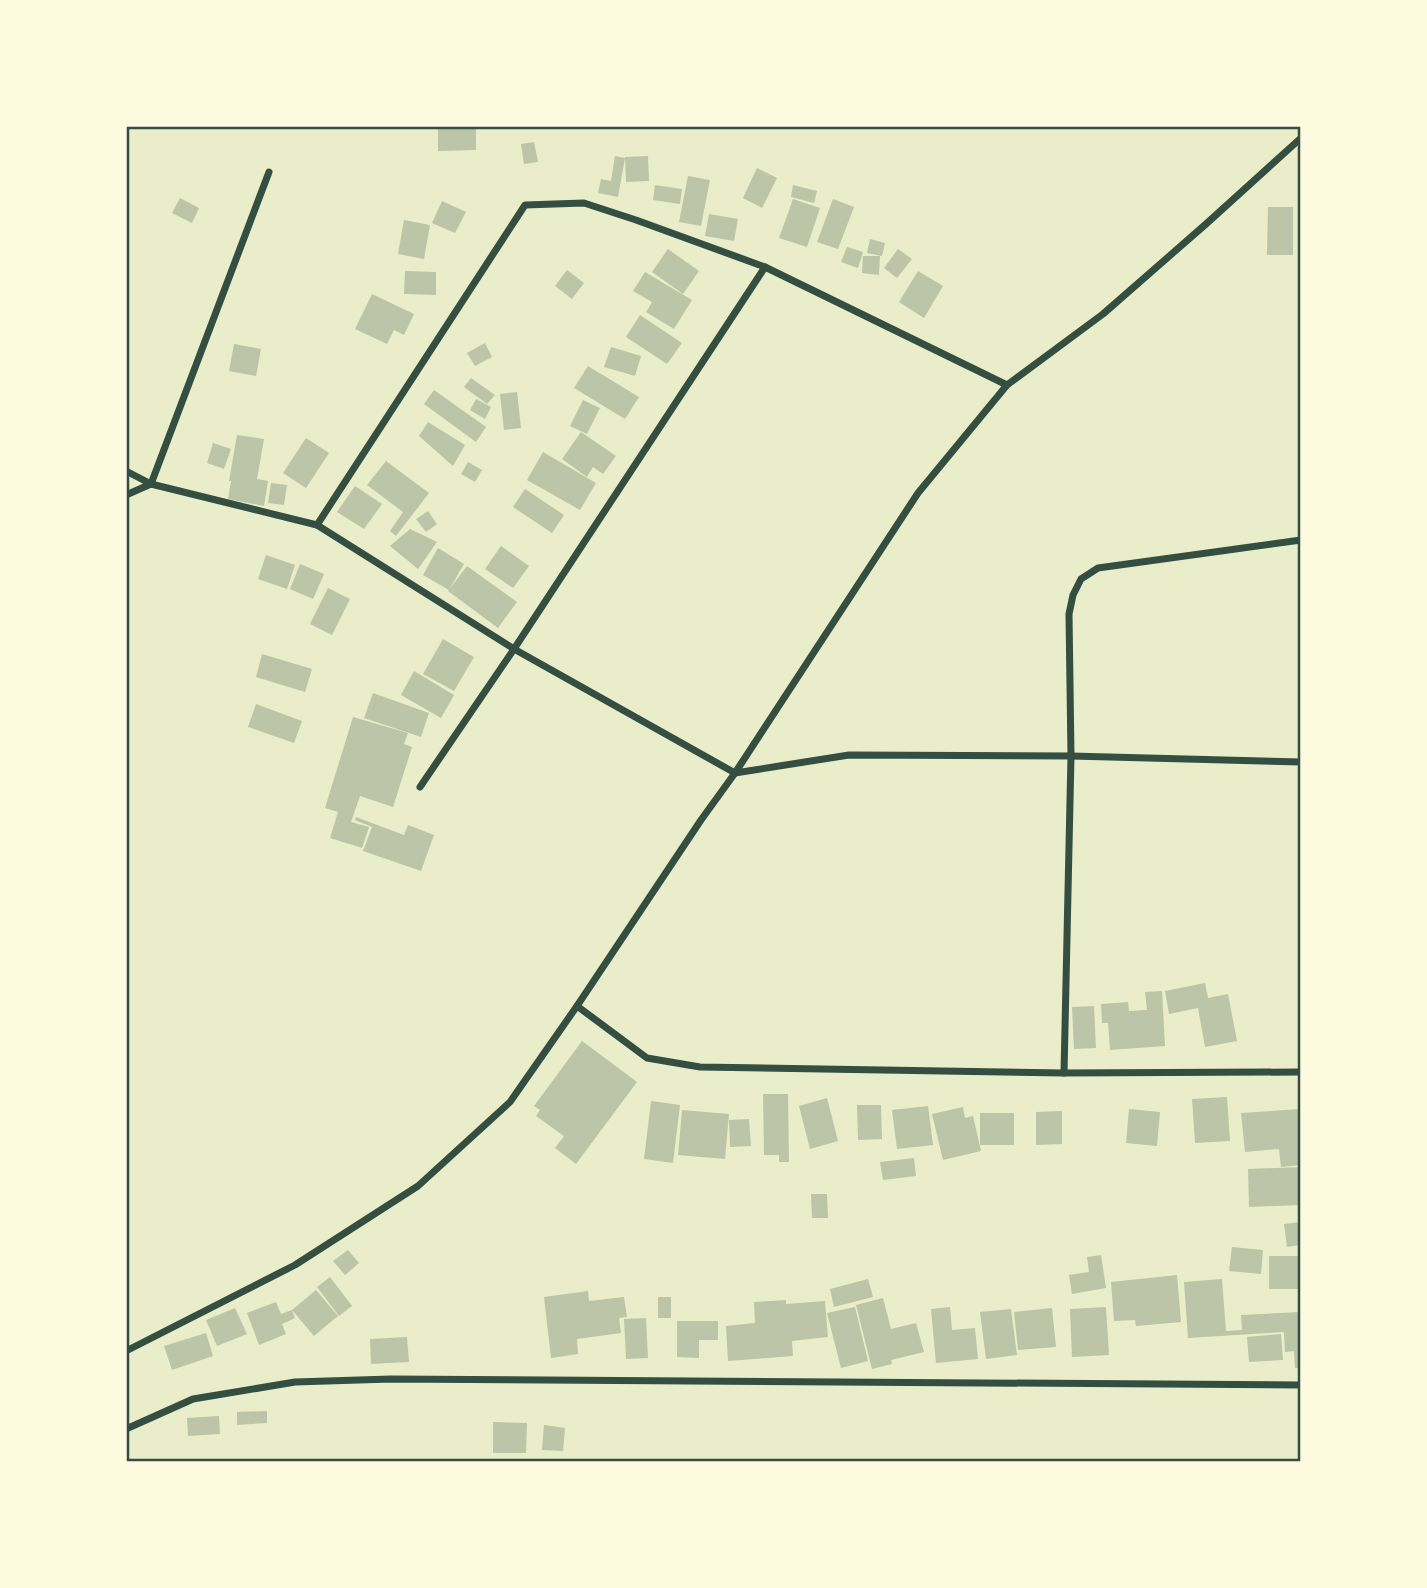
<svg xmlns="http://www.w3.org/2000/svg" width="1427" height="1588" viewBox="0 0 1427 1588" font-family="Karla,sans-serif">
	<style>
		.building { fill: #bcc5a7 }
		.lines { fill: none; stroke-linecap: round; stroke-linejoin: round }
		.minor { stroke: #344e41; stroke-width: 7 }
		.neatline { fill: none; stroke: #344e41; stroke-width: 2.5 }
	</style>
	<rect width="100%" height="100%" fill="#e9edc9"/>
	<g class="building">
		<polygon points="438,126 476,126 476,150 438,151"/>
		<polygon points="534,142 538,162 524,164 521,144"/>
		<polygon points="615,156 625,158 618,197 598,193 601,179 611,181"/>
		<polygon points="648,156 649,181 626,182 625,157"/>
		<polygon points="757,168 777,178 762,208 743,198"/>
		<polygon points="688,176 710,180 701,226 679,222"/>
		<polygon points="655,185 682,189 680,204 653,200"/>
		<polygon points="793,185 817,191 814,203 791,197"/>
		<polygon points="180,198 199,208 192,223 172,213"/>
		<polygon points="793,199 820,208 807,247 779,238"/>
		<polygon points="833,199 854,207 838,249 817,242"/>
		<polygon points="442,201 466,212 455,233 432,223"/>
		<polygon points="1268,207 1293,207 1293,255 1267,255"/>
		<polygon points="709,214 738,219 734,241 705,236"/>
		<polygon points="404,220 430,225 424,259 398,254"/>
		<polygon points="870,239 885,243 882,256 867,253"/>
		<polygon points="847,247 863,252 858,268 841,262"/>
		<polygon points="668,249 699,271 683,294 652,272"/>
		<polygon points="898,249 912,259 897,278 884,268"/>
		<polygon points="863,256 880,256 879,275 862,273"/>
		<polygon points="567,270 584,283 572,299 555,286"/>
		<polygon points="405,271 436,272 436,295 404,294"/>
		<polygon points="918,271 943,286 924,318 899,302"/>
		<polygon points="645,272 692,300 674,329 646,312 652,302 633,291"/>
		<polygon points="372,294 414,314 404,335 394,330 387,344 355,329"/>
		<polygon points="640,315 682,343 667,364 626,337"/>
		<polygon points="485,343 492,357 475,366 467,353"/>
		<polygon points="234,344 261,349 256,376 229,371"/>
		<polygon points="611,347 641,356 635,376 604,367"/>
		<polygon points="588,366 639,397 625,419 574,388"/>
		<polygon points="471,378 495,395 487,404 464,387"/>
		<polygon points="434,390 486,427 476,442 424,404"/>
		<polygon points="517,392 521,428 504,430 500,394"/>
		<polygon points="476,399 491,407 485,419 470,410"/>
		<polygon points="583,400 600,408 587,434 570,426"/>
		<polygon points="428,422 465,445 453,466 419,436"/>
		<polygon points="581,432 616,456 603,474 593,467 587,477 562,459"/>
		<polygon points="237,435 264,439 257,479 268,481 264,506 228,499 231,481 229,481"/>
		<polygon points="306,438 329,453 306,488 283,473"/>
		<polygon points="213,443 231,449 224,469 207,463"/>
		<polygon points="543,452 596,483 580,510 527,480"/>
		<polygon points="386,461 429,493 396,536 390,531 403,512 367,485"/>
		<polygon points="468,462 482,470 475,482 461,474"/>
		<polygon points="271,483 287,485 284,505 268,503"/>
		<polygon points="355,486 382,504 364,529 337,512"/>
		<polygon points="525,489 564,515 552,533 513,507"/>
		<polygon points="428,511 437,524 426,532 416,519"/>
		<polygon points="410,529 437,542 418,569 390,546"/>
		<polygon points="501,546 529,566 513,588 485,569"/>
		<polygon points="438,548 464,564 449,590 423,575"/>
		<polygon points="266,555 295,565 287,589 258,579"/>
		<polygon points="300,564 324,574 313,599 290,589"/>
		<polygon points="467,566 517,602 498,628 448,591"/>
		<polygon points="328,588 350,599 332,635 310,624"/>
		<polygon points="443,639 474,657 454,691 423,674"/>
		<polygon points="262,654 312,669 305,692 256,677"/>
		<polygon points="414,671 454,695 441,718 401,695"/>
		<polygon points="373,693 429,713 421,737 364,718"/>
		<polygon points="256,704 302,721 294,743 248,727"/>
		<polygon points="353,717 408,733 404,744 412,747 393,807 360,796 351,822 369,827 362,848 330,838 338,812 325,808"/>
		<polygon points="356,817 404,835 408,825 434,835 421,871 363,851 372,827 355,820"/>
		<polygon points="1205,983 1208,998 1228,994 1237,1041 1205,1047 1198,1008 1169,1014 1165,991"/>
		<polygon points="1162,991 1165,1046 1110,1050 1108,1023 1102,1023 1101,1004 1128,1002 1129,1011 1147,1010 1145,992"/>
		<polygon points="1094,1006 1096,1048 1074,1049 1072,1007"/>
		<polygon points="582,1041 637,1082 576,1164 555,1148 564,1136 536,1116 540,1110 534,1106"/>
		<polygon points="763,1094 788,1094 789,1162 779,1162 779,1155 764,1155"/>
		<polygon points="1227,1097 1230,1141 1195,1143 1192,1099"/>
		<polygon points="827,1098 838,1141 810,1149 799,1106"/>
		<polygon points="651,1101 680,1105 673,1163 644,1159"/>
		<polygon points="857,1105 881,1105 882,1139 858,1140"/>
		<polygon points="928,1106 933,1145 897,1149 892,1110"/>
		<polygon points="963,1107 965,1118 973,1116 981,1151 943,1160 932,1114"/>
		<polygon points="1129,1109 1160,1112 1157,1146 1126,1143"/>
		<polygon points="1300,1109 1301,1165 1281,1167 1279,1149 1245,1152 1241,1113"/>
		<polygon points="682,1110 729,1114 725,1159 678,1155"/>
		<polygon points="1062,1111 1062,1144 1036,1145 1036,1112"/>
		<rect x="980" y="1113" width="34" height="32"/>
		<polygon points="749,1119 751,1146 730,1147 729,1120"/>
		<polygon points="914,1158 916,1176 883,1180 880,1162"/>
		<polygon points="1301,1167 1301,1205 1249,1207 1248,1169"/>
		<polygon points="811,1194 827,1194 828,1218 812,1218"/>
		<polygon points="1301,1222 1301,1245 1287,1247 1284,1224"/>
		<polygon points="1232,1247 1263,1250 1261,1274 1229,1271"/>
		<polygon points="348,1250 359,1263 345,1275 333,1261"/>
		<polygon points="1101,1255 1106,1288 1072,1294 1069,1275 1089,1272 1087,1257"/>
		<rect x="1269" y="1256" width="32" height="33"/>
		<polygon points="1177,1275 1181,1322 1136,1326 1135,1320 1114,1321 1111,1282"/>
		<polygon points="330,1277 352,1306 339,1316 317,1287"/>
		<polygon points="868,1279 873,1297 834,1307 830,1289"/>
		<polygon points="1222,1279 1226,1331 1242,1330 1241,1315 1301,1312 1301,1368 1295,1368 1294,1351 1285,1352 1284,1332 1188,1338 1184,1282"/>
		<polygon points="316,1290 338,1316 314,1336 292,1310"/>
		<polygon points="588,1291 589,1301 624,1297 627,1317 619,1318 621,1333 577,1339 578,1354 551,1358 544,1297"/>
		<rect x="658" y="1297" width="13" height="21"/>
		<polygon points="883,1298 891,1329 916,1323 924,1352 891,1360 892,1364 872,1369 856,1305"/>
		<polygon points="786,1300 786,1304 825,1301 828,1337 792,1341 793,1356 728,1361 726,1326 755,1323 754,1302"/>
		<polygon points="276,1302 281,1314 292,1310 295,1318 282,1324 286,1334 259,1345 247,1313"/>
		<polygon points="855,1307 868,1361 841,1368 827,1313"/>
		<polygon points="950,1307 952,1330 975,1328 978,1359 936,1363 931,1309"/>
		<polygon points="1106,1307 1109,1355 1072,1357 1070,1309"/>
		<polygon points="235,1308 247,1334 217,1346 206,1320"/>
		<polygon points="1052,1308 1056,1347 1018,1350 1014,1312"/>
		<polygon points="1011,1309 1017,1355 986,1359 980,1312"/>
		<polygon points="646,1318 648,1358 626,1359 624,1319"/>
		<polygon points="677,1321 718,1321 718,1340 699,1340 699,1358 677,1357"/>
		<polygon points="206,1333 213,1356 172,1370 164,1346"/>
		<polygon points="1281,1334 1283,1360 1249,1362 1247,1337"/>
		<polygon points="407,1337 409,1362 371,1364 370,1339"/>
		<polygon points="267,1411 267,1423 237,1425 237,1412"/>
		<polygon points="219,1416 220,1434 188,1436 187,1418"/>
		<polygon points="493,1422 527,1423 526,1453 493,1453"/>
		<polygon points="544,1425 565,1428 563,1451 542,1450"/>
	</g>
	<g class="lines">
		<g class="minor">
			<polyline points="126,471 151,484 317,525 514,649 735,773 849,755 1071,756 1301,762"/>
			<polyline points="126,495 151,484 269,172"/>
			<polyline points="317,525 525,205 584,203 636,220 765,267 1007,385"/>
			<polyline points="420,787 514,649 765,267"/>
			<polyline points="577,1006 647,1058 700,1067 1064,1073 1301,1072"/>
			<polyline points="1064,1073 1071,756 1069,614 1073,595 1081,579 1098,568 1301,540"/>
			<polyline points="126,1351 295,1265 418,1186 510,1102 577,1006 701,820 735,773 918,493 1007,385 1103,314 1206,224 1301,138"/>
			<polyline points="126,1429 193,1399 295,1382 391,1379 1301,1385"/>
		</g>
	</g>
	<rect width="1427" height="1588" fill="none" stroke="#fefae0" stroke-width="256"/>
	<rect x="128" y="128" width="1171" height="1332" class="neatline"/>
</svg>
